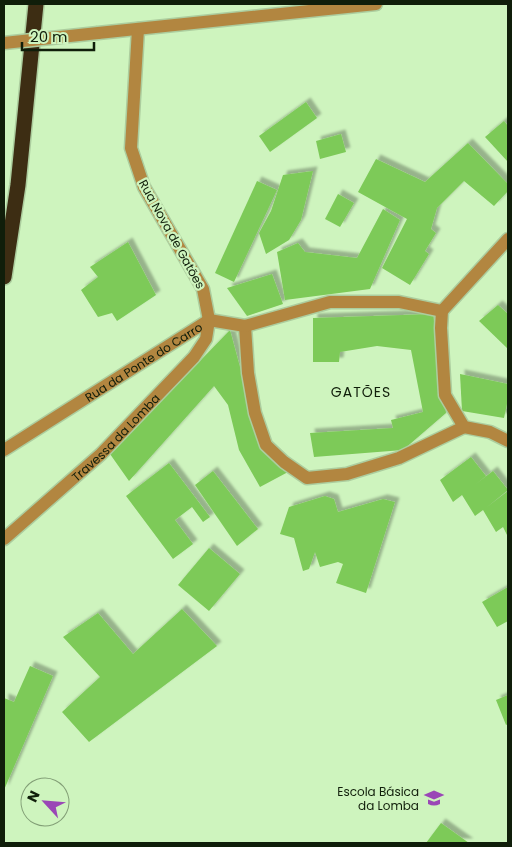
<svg xmlns="http://www.w3.org/2000/svg" width="512" height="847" viewBox="0 0 512 847" font-family="Poppins,sans-serif">
	<style>
		.building { fill: #7dca58; filter: url(#shadow) }
		.lines { fill: none; stroke-linecap: round; stroke-linejoin: round }
		.minor-casing { stroke: #accd9e; stroke-width: 15 }
		.highway-casing { stroke: #accd9e; stroke-width: 18 }
		.minor { stroke: #b28640; stroke-width: 12 }
		.highway { stroke: #3d2d13; stroke-width: 15 }
		.minor-bridge-casing { stroke: #accd9e; stroke-width: 15; stroke-linecap: butt }
		.minor-bridge { stroke: #b28640; stroke-width: 12 }
		.labels { text-anchor: middle; dominant-baseline: central; stroke-width: 4.5; stroke-linejoin: round; paint-order: stroke }
		.street-label { font-size: 12px; fill: #101e0a; stroke: #cef4be }
		.poi-label { font-size: 12px; fill: #101e0a; stroke: #cef4be; text-anchor: end }
		.neighbourhood-label { font-size: 14px; letter-spacing: 1px; fill: #101e0a; stroke: #cef4be }
	</style>
	<defs>
		<filter id="shadow"><feDropShadow dx="4.5" dy="-4.5" stdDeviation="1" flood-color="#0004"/></filter>
	</defs>
	<rect width="100%" height="100%" fill="#cef4be"/>
	<g class="building">
		<polygon points="306,102 317,118 270,152 259,136"/>
		<polygon points="504,121 508,126 508,162 485,137"/>
		<polygon points="341,134 346,152 320,159 316,141"/>
		<polygon points="468,143 508,184 508,191 494,206 464,181 437,208 431,229 436,233 425,251 429,254 410,285 382,268 407,219 358,192 376,159 425,182"/>
		<polygon points="313,171 301,220 289,240 266,254 259,233 271,211 283,175"/>
		<polygon points="257,181 277,190 234,282 215,273"/>
		<polygon points="338,194 354,203 340,227 325,219"/>
		<polygon points="383,209 400,220 370,289 285,300 277,252 298,243 305,252 357,258"/>
		<polygon points="128,242 156,295 117,321 112,313 98,317 81,290 98,277 90,267"/>
		<polygon points="272,274 283,304 247,316 227,288"/>
		<polygon points="498,305 508,314 508,349 479,321"/>
		<polygon points="433,314 446,413 403,450 314,457 310,433 393,428 391,420 423,412 411,350 377,346 340,352 339,362 313,362 313,318"/>
		<polygon points="230,330 261,445 288,472 260,487 239,450 228,405 214,386 129,481 110,454"/>
		<polygon points="460,374 508,384 508,399 504,418 462,411"/>
		<polygon points="471,457 486,476 476,484 493,471 508,490 487,507 508,491 508,537 503,527 496,532 483,510 475,516 462,495 453,502 440,480"/>
		<polygon points="169,463 210,517 203,522 192,507 175,520 193,544 173,559 126,496"/>
		<polygon points="213,471 258,529 237,546 195,485"/>
		<polygon points="325,496 334,499 338,512 383,499 395,502 366,593 336,583 343,564 338,562 320,567 315,552 309,569 303,571 294,538 280,534 289,507"/>
		<polygon points="209,548 240,574 209,611 178,585"/>
		<polygon points="508,587 508,621 497,627 482,602"/>
		<polygon points="182,609 217,646 89,742 62,712 100,677 63,637 98,613 133,654"/>
		<polygon points="30,666 53,676 4,790 4,698 14,702"/>
		<polygon points="508,695 508,724 506,725 496,700"/>
		<polygon points="441,823 469,843 426,843"/>
	</g>
	<g class="lines">
		<g class="minor-casing">
			<g id="minor">
				<polyline points="98,33 376,4"/>
				<polyline points="508,239 442,311 441,328 445,395 464,427 490,432 508,441"/>
				<polyline points="245,326 248,373 255,413 266,445 284,462 307,478 347,474 399,458 464,427"/>
				<path id="s1" d="M4 450 209 320 245 326 330 302H399L442 311"/>
				<path id="s2" d="M4 539 101 454 194 357 206 339 209 320 203 289 144 187 131 148 138 29"/>
			</g>
		</g>
		<g class="highway-casing">
			<polyline id="highway" points="4,277 18,185 36,4"/>
		</g>
		<use href="#minor" class="minor"/>
		<use href="#highway" class="highway"/>
		<g class="minor-bridge-casing">
			<polyline id="minor-bridge" points="4,43 98,33"/>
		</g>
		<use href="#minor-bridge" class="minor-bridge"/>
	</g>
	<defs>
		<g id="school-bare" transform="scale(1.5)"><path d="M0-5L7-2L0 1L-7-2ZM-4 1L0 2.5L4 1V4Q0 6-4 4Z" fill="#9a47b6" stroke="#cef4be" stroke-width="2.5" paint-order="stroke"/></g>
	</defs>
	<g fill-rule="evenodd">
		<use href="#school-bare" x="434" y="798"/>
	</g>
	<g class="labels">
		<g class="street-label">
			<text transform="translate(172 234) rotate(61)">Rua Nova de Gatões</text>
			<text stroke="none"><textPath href="#s1" startOffset="165">Rua da Ponte do Carro</textPath></text>
			<text stroke="none"><textPath href="#s2" startOffset="151">Travessa da Lomba</textPath></text>
		</g>
		<g class="poi-label">
			<text x="419" y="791">Escola Básica<tspan x="419" dy="14">da Lomba</tspan></text>
		</g>
		<g class="neighbourhood-label">
			<text x="361" y="392">GATÕES</text>
		</g>
	</g>
	<rect width="512" height="847" fill="none" stroke="#101e0a" stroke-width="10"/>
	<g transform="translate(45 802) rotate(296)"><circle r="24" fill="#cef4be" stroke="#829e76"/>
	<path d="M0-4L9 19L0 12L-9 19Z" fill="#9a47b6"/>
	<text y="-8" font-size="14" font-weight="bold" text-anchor="middle" fill="#101e0a">N</text>
	</g>
	<path d="M22 42v8h72v-8" fill="none" stroke="#101e0a" stroke-width="2.5"/>
	<text x="30" y="42" font-size="15" fill="#101e0a" stroke="#cef4be" stroke-width="4" paint-order="stroke">20 m</text>
</svg>
